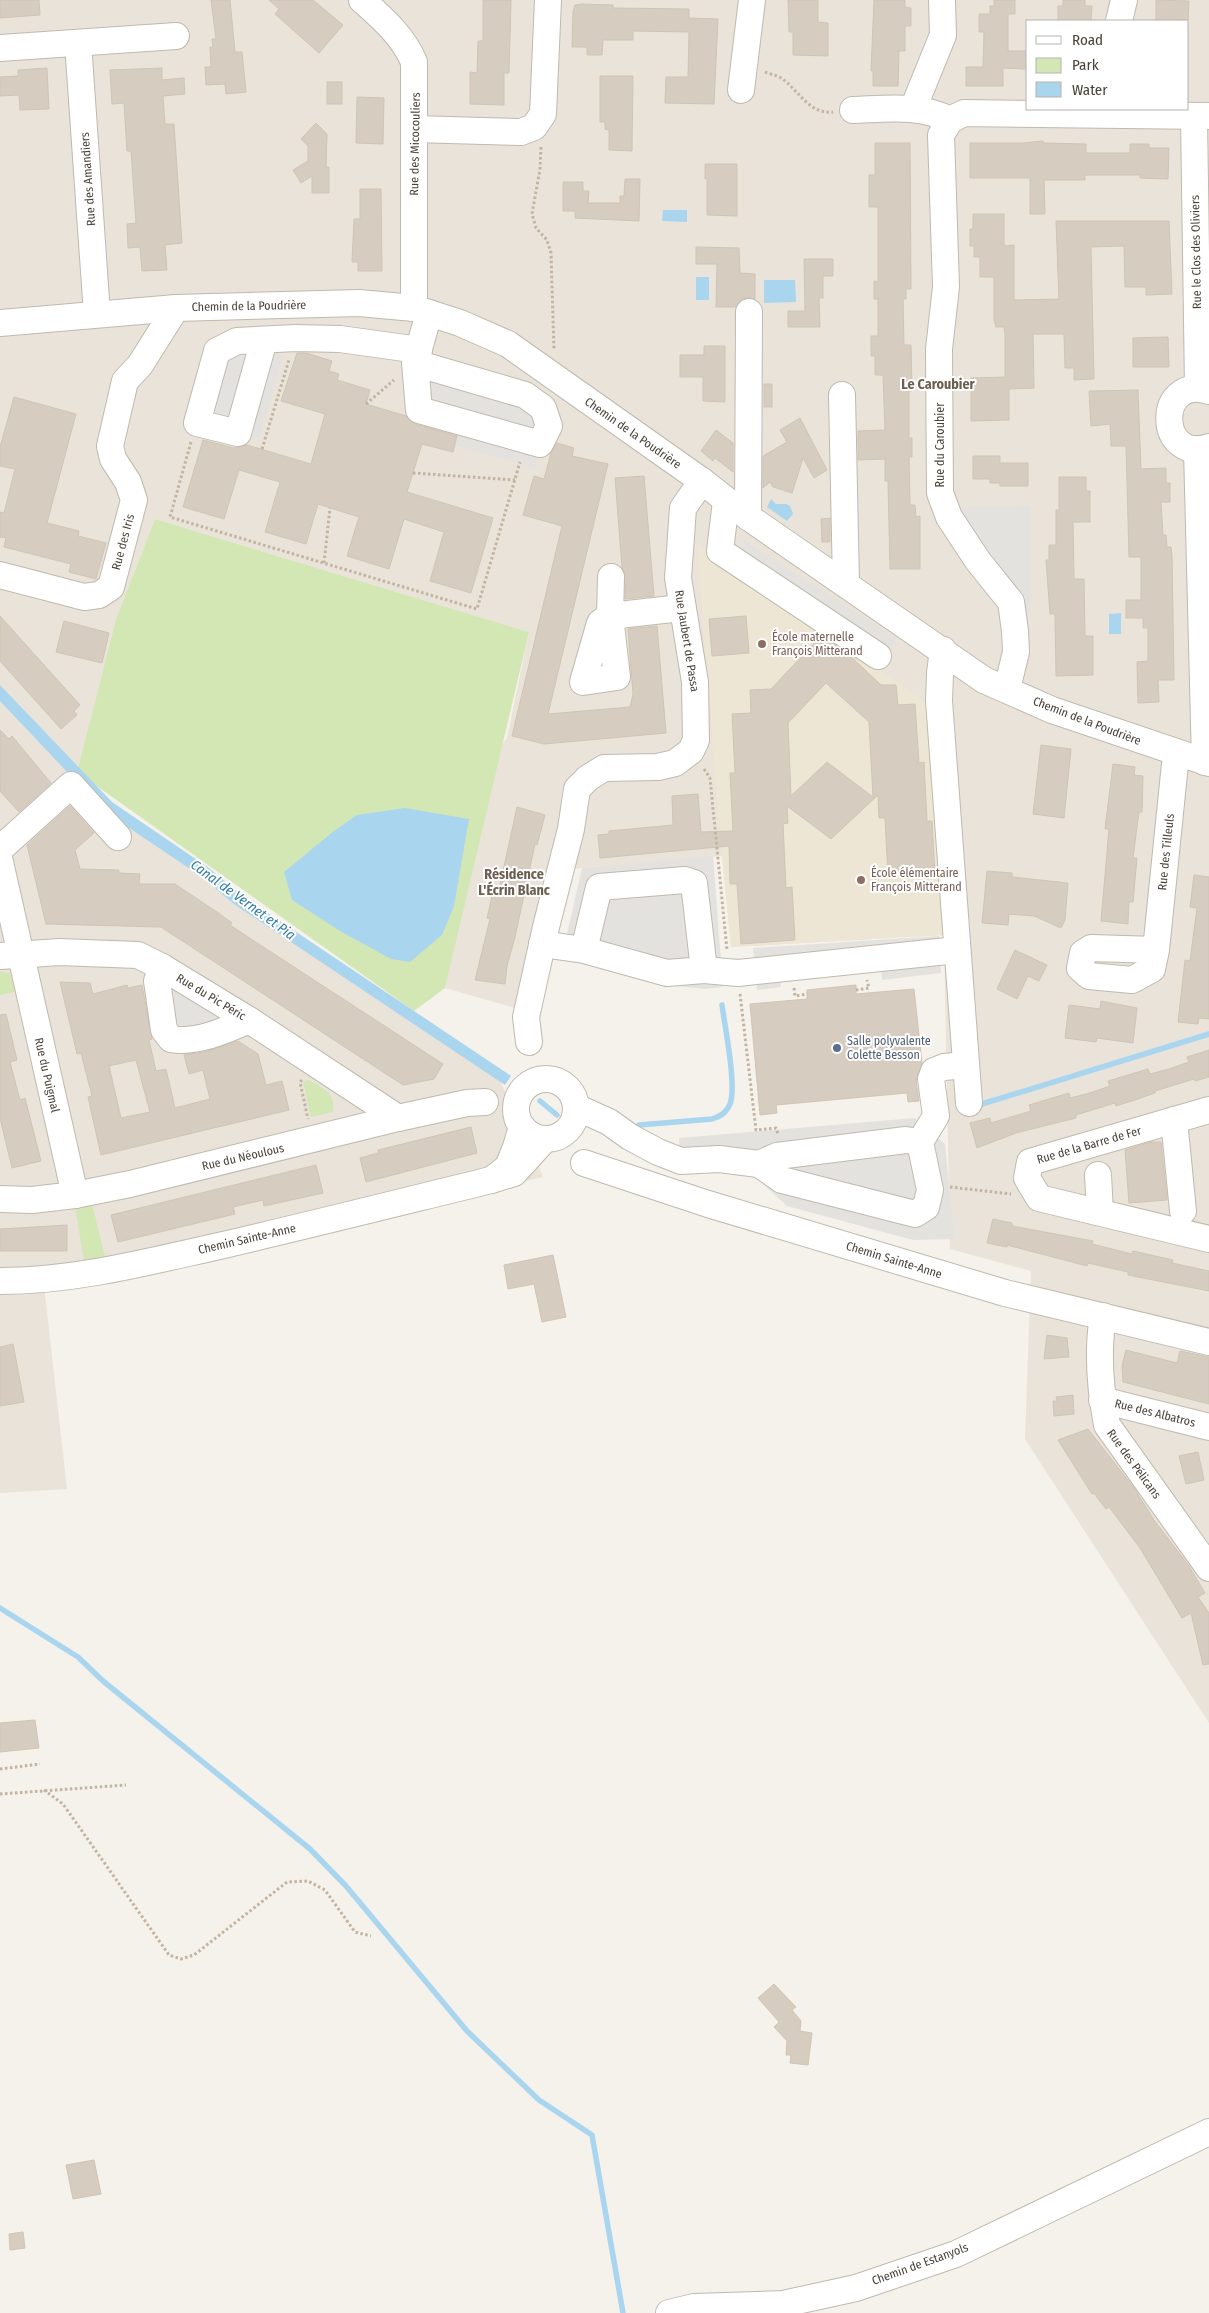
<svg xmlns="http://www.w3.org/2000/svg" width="1209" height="2313" viewBox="0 0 1209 2313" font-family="'Fira Sans Condensed',sans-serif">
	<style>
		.residential { fill: #e9e3d9; fill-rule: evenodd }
		.education { fill: #ede6d5 }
		.green { fill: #d3e7b5 }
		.parking { fill: #e4e2df }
		.water { fill: #aad5ef }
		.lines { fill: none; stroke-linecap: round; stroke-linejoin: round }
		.stream { stroke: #aad5ef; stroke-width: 5.5 }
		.building { fill: #d6cdc0; stroke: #d1c4b4; fill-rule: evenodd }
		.minor-casing { stroke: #c0b9ad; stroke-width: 28 }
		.path { stroke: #c2b49f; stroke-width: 3; stroke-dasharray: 2.5 2.5; stroke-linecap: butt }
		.minor { stroke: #fff; stroke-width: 26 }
		.education-dot { fill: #8d6e63; stroke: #fff; stroke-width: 2 }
		.service-dot { fill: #5c6f8a; stroke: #fff; stroke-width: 2 }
		.labels { text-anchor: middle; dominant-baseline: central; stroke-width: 4; stroke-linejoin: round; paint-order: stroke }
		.street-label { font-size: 12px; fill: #494239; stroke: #fff }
		.education-label { font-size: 12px; fill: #785e54; stroke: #fff; text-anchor: start }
		.service-label { font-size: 12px; fill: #4e5e75; stroke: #fff; text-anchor: start }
		.neighbourhood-label { font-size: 14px; font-weight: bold; fill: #6c5f50; stroke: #fff }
		.water-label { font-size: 14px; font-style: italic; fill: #327cab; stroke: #fff }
	</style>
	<rect width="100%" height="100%" fill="#f5f1eb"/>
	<path class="residential" d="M0 0H1209V1723L1025 1439 1031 1271 950 1249 944 935 731 947 722 856 570 869 536 1014 445 988 499 748 507 738 529 632 155 519 116 619 77 772 140 826 493 1065 543 1177 174 1256 42 1268 67 1489 0 1493ZM1028 21H1188V109H1028Z"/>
	<polygon class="education" points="697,544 932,707 944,935 731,947 712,741"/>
	<g class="green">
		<polygon points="155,519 529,632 445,988 414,1011 77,772 116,619"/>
		<polygon points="0,972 10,973 15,992 0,995"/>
		<path d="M309 1080C324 1089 336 1093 333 1112L311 1117 303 1082Z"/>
		<polygon points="92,1204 105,1257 84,1261 75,1207"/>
	</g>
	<g class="parking">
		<polygon points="261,349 283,356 260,438 245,435 204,417 223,353"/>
		<polygon points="432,375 530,405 540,421 536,469 455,445 459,432 424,405"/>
		<polygon points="1030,506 1030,613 1021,612 1020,597 1005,572 960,513 960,507"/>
		<polygon points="744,540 897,639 884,658 732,560"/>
		<polygon points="713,856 723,987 704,989 668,985 562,956 582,868"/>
		<polygon points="939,936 941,973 882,980 881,964 780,973 781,987 757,990 753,948"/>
		<polygon points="162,967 249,1020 171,1039"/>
		<polygon points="915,1118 945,1144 954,1239 913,1240 787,1206 751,1173 680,1167 679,1138"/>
	</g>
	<g class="water">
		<polygon points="663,210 687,210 687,222 662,221"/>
		<rect x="696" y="277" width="13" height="23"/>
		<polygon points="764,280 795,280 796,302 764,303"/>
		<polygon points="771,499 776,504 786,504 790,506 793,514 787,521 767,507"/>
		<polygon points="1121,613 1121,634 1109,634 1109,614"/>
		<polygon points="0,685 112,802 209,868 241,895 511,1076 505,1085 234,904 202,877 104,811 0,701"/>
		<polygon points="405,808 469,819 454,906 442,935 410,962 391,959 340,931 292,900 284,872 334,831 357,815"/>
	</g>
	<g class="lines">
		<g class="stream">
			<polyline points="540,1101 557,1115"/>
			<polyline points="982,1104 1209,1034"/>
			<path d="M639 1125 712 1119C721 1116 726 1113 730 1104 737 1086 725 1028 722 1005"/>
			<polyline points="0,1608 78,1657 103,1681 310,1849 346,1886 467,2031 539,2100 592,2135 623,2313"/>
		</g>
	</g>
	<g class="building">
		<polygon points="0,0 39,0 40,15 0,18"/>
		<polygon points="211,0 230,0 235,52 242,52 246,92 226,94 225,84 206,85 205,67 211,67 210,47 213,47 212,39 216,39"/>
		<polygon points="269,0 313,0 343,25 319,53 275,14 279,9"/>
		<polygon points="483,0 511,0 509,73 504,73 504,105 470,104 470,72 477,73 478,41 483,41"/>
		<polygon points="788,0 818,0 818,22 828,23 828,56 793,55 793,32 789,32"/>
		<polygon points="874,0 905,0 905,7 911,8 911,26 905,26 905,51 899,51 898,86 873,86 873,71 871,71"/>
		<polygon points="994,0 1015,0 1015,14 1008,14 1008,51 1028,51 1028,66 1025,66 1025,69 1003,68 1003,86 966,86 966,67 983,67 984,32 979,32 979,14 990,14 990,6 994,6"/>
		<polygon points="1063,0 1085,0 1085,6 1092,6 1091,21 1058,21 1058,6 1063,6"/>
		<polygon points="1156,0 1189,1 1188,20 1156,21"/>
		<polygon points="582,4 613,5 613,8 689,9 689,18 718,19 714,104 665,103 666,77 688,77 689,32 633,31 633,40 603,40 602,55 587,55 587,47 572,47 573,12 575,5"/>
		<polygon points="47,68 49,109 20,110 19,95 0,96 0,77 18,76 18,70"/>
		<polygon points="162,68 162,80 184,78 185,94 163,96 165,124 174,124 182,243 165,245 167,270 142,271 140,247 128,248 127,224 136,223 131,151 127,151 124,103 112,104 110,70"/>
		<polygon points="600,76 633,76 632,151 609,150 609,130 605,129 605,122 600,122"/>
		<rect x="327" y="82" width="15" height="22"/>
		<polygon points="357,97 384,98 383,144 356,143"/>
		<polygon points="316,123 327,134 326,167 329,167 329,193 312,193 312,176 301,183 293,170 308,161 308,146 301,139"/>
		<polygon points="1043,141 1043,143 1086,144 1086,153 1130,153 1130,144 1149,144 1149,148 1169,148 1168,179 1140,178 1140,175 1085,175 1085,180 1044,180 1045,214 1030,214 1030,178 970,178 970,143 1024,143"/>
		<polygon points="875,143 910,143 911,289 906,289 906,299 903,299 904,345 911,345 912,391 909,391 909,438 912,438 912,457 909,457 910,505 915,505 916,517 920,516 920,569 890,569 888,481 885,481 885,459 858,460 858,431 885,430 883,375 875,375 875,356 871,356 871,336 878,336 878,299 874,299 874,281 878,282 878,207 869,207 869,175 875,175"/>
		<polygon points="705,164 737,164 737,216 707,215 707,179 705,179"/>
		<polygon points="625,179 640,179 639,221 575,218 575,211 563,211 563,182 583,182 583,191 589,191 588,203 620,203 620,196 624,196"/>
		<polygon points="360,189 381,189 382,271 358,271 358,262 352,262 354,219 360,219"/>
		<polygon points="973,214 1004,214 1004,246 1014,245 1014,300 1059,299 1056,221 1169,221 1172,294 1146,295 1146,287 1125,287 1124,246 1091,247 1094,379 1074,380 1074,368 1065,368 1064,334 1033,334 1034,388 1009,389 1009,420 971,421 971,378 1005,377 1005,334 1004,327 996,327 994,320 994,277 980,277 980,257 974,257 974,246 970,246 970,229 973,229"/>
		<polygon points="696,247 739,248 740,273 755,274 755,299 742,299 735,307 716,307 717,264 696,264"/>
		<polygon points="804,259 833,259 833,276 823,276 823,298 819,298 820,327 788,327 788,311 805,311"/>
		<polygon points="1168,337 1169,367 1133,367 1133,338"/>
		<polygon points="704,346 725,346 725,402 703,401 703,377 680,377 680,355 704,355"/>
		<polygon points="297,353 306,353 332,361 329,371 339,374 337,380 370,390 366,404 406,416 415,424 457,436 453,452 422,444 407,492 493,518 471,593 430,581 444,532 404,519 389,569 347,556 359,517 318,504 306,544 265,532 280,482 239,470 224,519 183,507 203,440 234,448 247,445 311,464 325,414 281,401"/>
		<rect x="764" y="384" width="8" height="23"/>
		<polygon points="1138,390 1141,469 1166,468 1166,483 1170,483 1170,502 1161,502 1163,535 1166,535 1167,547 1171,547 1172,556 1174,680 1158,680 1159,702 1138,703 1137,662 1148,661 1148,628 1143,628 1143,618 1126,618 1126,600 1141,600 1141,557 1129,557 1126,446 1111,446 1110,424 1091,426 1089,391"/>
		<polygon points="14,397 76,414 47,523 79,531 78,536 106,543 96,579 69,572 71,564 4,547 6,538 0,537 0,512 4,513 15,469 0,466 0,447"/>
		<polygon points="800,418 827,470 814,478 803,458 792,493 773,487 770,482 763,488 763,456 787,442 780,430"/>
		<polygon points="716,430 733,443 733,472 715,458 713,461 701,451"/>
		<polygon points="557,443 574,448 572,456 608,464 548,714 630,707 633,694 628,629 657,626 666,733 544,744 512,736 562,526 523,515 534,476 544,479 551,453"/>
		<polygon points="973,456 1000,456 1000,463 1028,463 1028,486 1000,486 1000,483 990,483 990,479 973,479"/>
		<polygon points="644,476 654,596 625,599 626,577 622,567 615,478"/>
		<polygon points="1059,477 1086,477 1086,491 1090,491 1090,522 1073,522 1074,579 1084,579 1085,636 1093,636 1093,675 1056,676 1055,614 1050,614 1046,560 1049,560 1049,545 1056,545 1056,510 1059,510"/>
		<polygon points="830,518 830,542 822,542 821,519"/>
		<polygon points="0,616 80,705 74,711 77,715 61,729 0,661"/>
		<polygon points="746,616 749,653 712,656 709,619"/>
		<polygon points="64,621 109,633 102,663 56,652"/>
		<path d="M821 636 847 653 881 685H896L898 705 915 704 919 763 924 762 927 821H932L935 874 888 876 885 818H879L878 795 831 839 787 806 788 823 783 824 786 888 792 887 795 940 741 944 737 884H730L729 846 600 858 598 835 609 834V831L673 825 672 796 698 794 701 832 733 831 730 773H735L732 714 751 713 750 690 771 689ZM826 683 869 722 873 797 827 762 791 796 788 723Z"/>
		<polygon points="0,730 9,739 12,736 51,783 19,812 0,791"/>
		<polygon points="1041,745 1071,749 1064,818 1033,814"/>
		<polygon points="1113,764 1135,767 1134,775 1143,776 1142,812 1139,812 1133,858 1137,858 1133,902 1129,902 1128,924 1101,921 1109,829 1105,829"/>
		<polygon points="70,806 94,833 75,850 80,869 119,870 119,873 140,874 139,884 175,884 217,912 232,923 230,925 251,939 443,1064 434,1079 403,1085 161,927 46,924 27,845"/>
		<polygon points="517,807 545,815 537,845 535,844 515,937 507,966 505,984 475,980 490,919 487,918 494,888 499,889"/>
		<polygon points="987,871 1012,873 1012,877 1068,883 1065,920 1061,928 1034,916 1009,914 1008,925 982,923"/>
		<polygon points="1194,875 1209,877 1209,1019 1199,1018 1198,1024 1178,1022 1185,960 1190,961 1197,908 1190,907"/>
		<polygon points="1015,950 1047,965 1039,981 1028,976 1017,999 997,989"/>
		<path d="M60 982 90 983 93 994 127 985 128 988 142 985 152 1039 149 1040 156 1071 166 1069 175 1108 210 1099 203 1070 189 1074 184 1055 204 1052 238 1041 258 1054 266 1085 282 1081 289 1110 101 1155 88 1097 92 1096 81 1053 77 1054ZM136 1060 150 1112 121 1118 109 1066Z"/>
		<polygon points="856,985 856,994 914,989 922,1063 916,1081 919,1101 908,1102 907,1093 776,1105 777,1113 760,1115 750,1004 807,999 807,990"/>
		<polygon points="1101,1001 1137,1008 1133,1043 1097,1038 1096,1042 1065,1038 1069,1005 1100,1009"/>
		<polygon points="6,1014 17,1060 10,1062 20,1100 25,1098 41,1161 12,1168 0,1118 0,1015"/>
		<polygon points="1209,1050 1209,1077 1195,1081 1194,1079 1155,1091 1155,1093 1135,1100 1116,1106 1115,1103 1076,1115 1076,1118 1016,1133 977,1148 970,1123 990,1118 991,1123 1031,1111 1029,1105 1069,1093 1070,1098 1090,1093 1110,1086 1108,1081 1148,1069 1150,1074 1169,1069 1189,1062 1187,1057"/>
		<polygon points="471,1127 477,1153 366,1182 360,1158 378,1153 378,1150"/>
		<polygon points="1151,1142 1161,1142 1167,1200 1129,1203 1125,1150"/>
		<polygon points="316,1165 323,1193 264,1206 263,1200 233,1207 235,1214 118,1242 111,1215"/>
		<polygon points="993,1219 1012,1223 1012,1226 1093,1241 1092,1244 1132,1254 1133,1251 1173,1260 1172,1263 1209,1271 1209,1291 1128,1275 1128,1272 1088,1263 1087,1266 1007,1245 1007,1247 987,1243"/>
		<polygon points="67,1225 67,1251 0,1251 0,1229"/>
		<polygon points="553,1255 566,1317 542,1322 534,1284 508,1289 504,1265"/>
		<polygon points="1047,1335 1067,1338 1069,1357 1044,1359"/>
		<polygon points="13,1344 24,1402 0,1406 0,1347"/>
		<polygon points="1126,1350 1177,1363 1180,1351 1209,1357 1209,1404 1123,1382 1122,1366"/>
		<polygon points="1073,1395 1074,1414 1054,1416 1053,1401 1057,1401 1056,1397"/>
		<polygon points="1088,1429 1134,1488 1154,1520 1189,1566 1205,1593 1198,1597 1209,1613 1209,1664 1203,1665 1191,1613 1182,1618 1140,1548 1109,1507 1106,1509 1094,1493 1092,1494 1058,1440"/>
		<polygon points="1198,1452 1204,1480 1186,1484 1179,1456"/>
		<polygon points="35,1720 39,1748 0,1752 0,1723"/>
		<polygon points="774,1984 796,2007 792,2010 801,2021 800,2031 812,2033 808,2065 790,2063 791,2055 786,2055 787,2041 774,2027 779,2022 758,1998"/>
		<polygon points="94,2160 101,2194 73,2199 66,2165"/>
		<polygon points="23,2232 25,2248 10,2250 9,2234"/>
	</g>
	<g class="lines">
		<g class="minor-casing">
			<g id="minor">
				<path d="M362 0C383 19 403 36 414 62V308"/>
				<polyline points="1119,21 1124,0"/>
				<polyline points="78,43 97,314"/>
				<polyline points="0,48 176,36"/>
				<polyline points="741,90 752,0"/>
				<polyline points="913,109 943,35 942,0"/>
				<path d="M853 110C886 109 921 104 950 120L964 113 1209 116"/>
				<polyline points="1194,116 1198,388"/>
				<polyline points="950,120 941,135 946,287 939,349 940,493 949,517 978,561 1011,602 1015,631 1016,652 1007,689"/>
				<polyline points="414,129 521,132 534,127 543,114 548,0"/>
				<polyline points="0,323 176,308 359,303 414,308 460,323 508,344 702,481 748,517 984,680 1052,710 1209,763"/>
				<polyline points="264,340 238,433 197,423 217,351 237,341 295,338 340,339 419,350"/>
				<polyline points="415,363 525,395 543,408 549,426 540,444 419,410 415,363 429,313"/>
				<path d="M1209 391C1155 374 1157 464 1209 447"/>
				<polyline points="842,395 846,583"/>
				<polyline points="1197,449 1205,762"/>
				<polyline points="726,501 720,551 878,656"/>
				<polyline points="748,517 749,312"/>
				<polyline points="0,575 84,597 99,595 111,587 134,500 128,482 113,459 110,446 125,381 140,365 176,308"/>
				<polyline points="611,577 610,616 681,608"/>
				<polygon points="610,616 617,677 583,682 600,623"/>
				<polyline points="943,650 940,673 939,701 969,1103"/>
				<polyline points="0,849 71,785 118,837"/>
				<polyline points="0,862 75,1195"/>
				<polyline points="542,944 584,950 667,973 704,970 694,883 685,880 599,887 584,950"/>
				<polyline points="1156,950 1091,948 1083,953 1080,968 1089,976 1132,980 1152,969 1156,950 1176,754"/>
				<polyline points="0,956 59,952 138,955 162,967 249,1020 398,1118"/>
				<path d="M162 967 157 981 164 1030 171 1039C195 1044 227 1030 249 1020"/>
				<polyline points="704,970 738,973 957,950"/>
				<polyline points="529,1042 526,1017 546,927 571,829 577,789 588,778 604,768 658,767 675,763 691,751 696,740 695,682 678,578 683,508 702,481"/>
				<circle cx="546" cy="1109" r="30"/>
				<polyline points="576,1107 609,1122 630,1137 658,1152 681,1161 719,1159 759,1164"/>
				<polyline points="1209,1110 1030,1162 1027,1178 1039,1198 1209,1239"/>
				<polyline points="1174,1120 1183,1211"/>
				<polyline points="522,1127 516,1147 508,1167 491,1180 514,1173 545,1139"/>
				<polyline points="920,1142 930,1190 926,1207 915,1214 782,1180 759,1164 777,1156 906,1140 920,1142 936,1116 931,1079 934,1071 944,1067 965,1065"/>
				<polyline points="584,1163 708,1204 1005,1293 1209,1342"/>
				<polyline points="1098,1175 1100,1212"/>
				<polyline points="0,1199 32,1200 75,1195 130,1184 398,1118 467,1103 485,1102"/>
				<path d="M0 1281C75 1281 147 1262 219 1246 310 1225 401 1202 491 1180"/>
				<path d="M1103 1316C1097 1352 1100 1388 1107 1425L1209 1568"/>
				<polyline points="1102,1400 1209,1427"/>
				<polyline points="669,2313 694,2307 783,2304 856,2288 956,2254 1209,2132"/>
			</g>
		</g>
		<g class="path">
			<path d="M765 72C770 74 776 75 781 78 798 89 809 115 833 112"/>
			<polyline points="541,147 540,169 532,214 536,228 547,240 551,253 554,350"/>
			<polyline points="366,404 394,380"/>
			<polyline points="191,442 170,517 477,609 520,462"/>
			<polyline points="262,449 289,360"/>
			<polyline points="413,473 515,480"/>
			<polyline points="324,563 330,508"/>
			<polyline points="704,769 710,778 727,950"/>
			<polyline points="794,988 795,996 807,994"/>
			<polyline points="856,990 869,988 867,980"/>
			<polyline points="740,994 756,1130 776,1128 778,1134"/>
			<polyline points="302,1080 300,1082 308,1119"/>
			<polyline points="950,1187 1011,1194"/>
			<polyline points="0,1769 40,1764"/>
			<polyline points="44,1790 63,1804 169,1955 181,1959 194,1955 287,1882 308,1881 325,1890 355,1932 371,1936"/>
			<polyline points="0,1794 126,1785"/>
		</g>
		<use href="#minor" class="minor"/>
	</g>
	<g class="education-dot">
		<circle cx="762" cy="644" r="5"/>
		<circle cx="861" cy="880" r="5"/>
	</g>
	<circle class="service-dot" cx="837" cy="1048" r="5"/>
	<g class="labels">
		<g class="street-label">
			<text transform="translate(415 144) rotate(-89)">Rue des Micocouliers</text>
			<text transform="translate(88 179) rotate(-94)">Rue des Amandiers</text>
			<text transform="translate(1196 252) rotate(-91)">Rue le Clos des Oliviers</text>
			<text transform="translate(249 306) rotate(-1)">Chemin de la Poudrière</text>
			<text transform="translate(633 433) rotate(35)">Chemin de la Poudrière</text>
			<text transform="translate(940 445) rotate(-90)">Rue du Caroubier</text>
			<text transform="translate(123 542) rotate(-75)">Rue des Iris</text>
			<text transform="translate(687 641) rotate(81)">Rue Jaubert de Passa</text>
			<text transform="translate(1087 721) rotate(21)">Chemin de la Poudrière</text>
			<text transform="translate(1166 852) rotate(-84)">Rue des Tilleuls</text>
			<text transform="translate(211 997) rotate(31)">Rue du Pic Péric</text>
			<text transform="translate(47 1075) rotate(77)">Rue du Puigmal</text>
			<text transform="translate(1089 1145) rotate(-16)">Rue de la Barre de Fer</text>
			<text transform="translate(243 1157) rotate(-13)">Rue du Néoulous</text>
			<text transform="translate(247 1239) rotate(-13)">Chemin Sainte-Anne</text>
			<text transform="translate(894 1260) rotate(17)">Chemin Sainte-Anne</text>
			<text transform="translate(1155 1413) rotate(14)">Rue des Albatros</text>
			<text transform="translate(1134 1464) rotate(54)">Rue des Pélicans</text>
			<text transform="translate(920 2264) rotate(-20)">Chemin de Estanyols</text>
		</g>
		<g class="education-label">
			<text x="772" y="637">École maternelle<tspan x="772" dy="14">François Mitterand</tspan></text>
			<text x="871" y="873">École élémentaire<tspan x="871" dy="14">François Mitterand</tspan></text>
		</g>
		<g class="service-label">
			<text x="847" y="1041">Salle polyvalente<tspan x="847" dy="14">Colette Besson</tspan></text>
		</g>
		<g class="neighbourhood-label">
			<text x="938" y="384">Le Caroubier</text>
			<text x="514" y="874">Résidence<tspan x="514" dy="16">L'Écrin Blanc</tspan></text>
		</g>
		<g class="water-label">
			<text transform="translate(243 900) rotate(36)">Canal de Vernet et Pia</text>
		</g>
	</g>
	<rect x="1026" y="20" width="162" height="90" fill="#ffffff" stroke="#b6b3b0"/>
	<rect x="1036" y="36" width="25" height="8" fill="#ffffff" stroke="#b6b3b0"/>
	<text x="1072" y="45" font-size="15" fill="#494239">Road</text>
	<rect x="1036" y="58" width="25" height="15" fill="#d3e7b5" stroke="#b6b3b0"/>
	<text x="1072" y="70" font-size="15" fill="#494239">Park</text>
	<rect x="1036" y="82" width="25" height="15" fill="#aad5ef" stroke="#b6b3b0"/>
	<text x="1072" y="95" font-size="15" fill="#494239">Water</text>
</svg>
